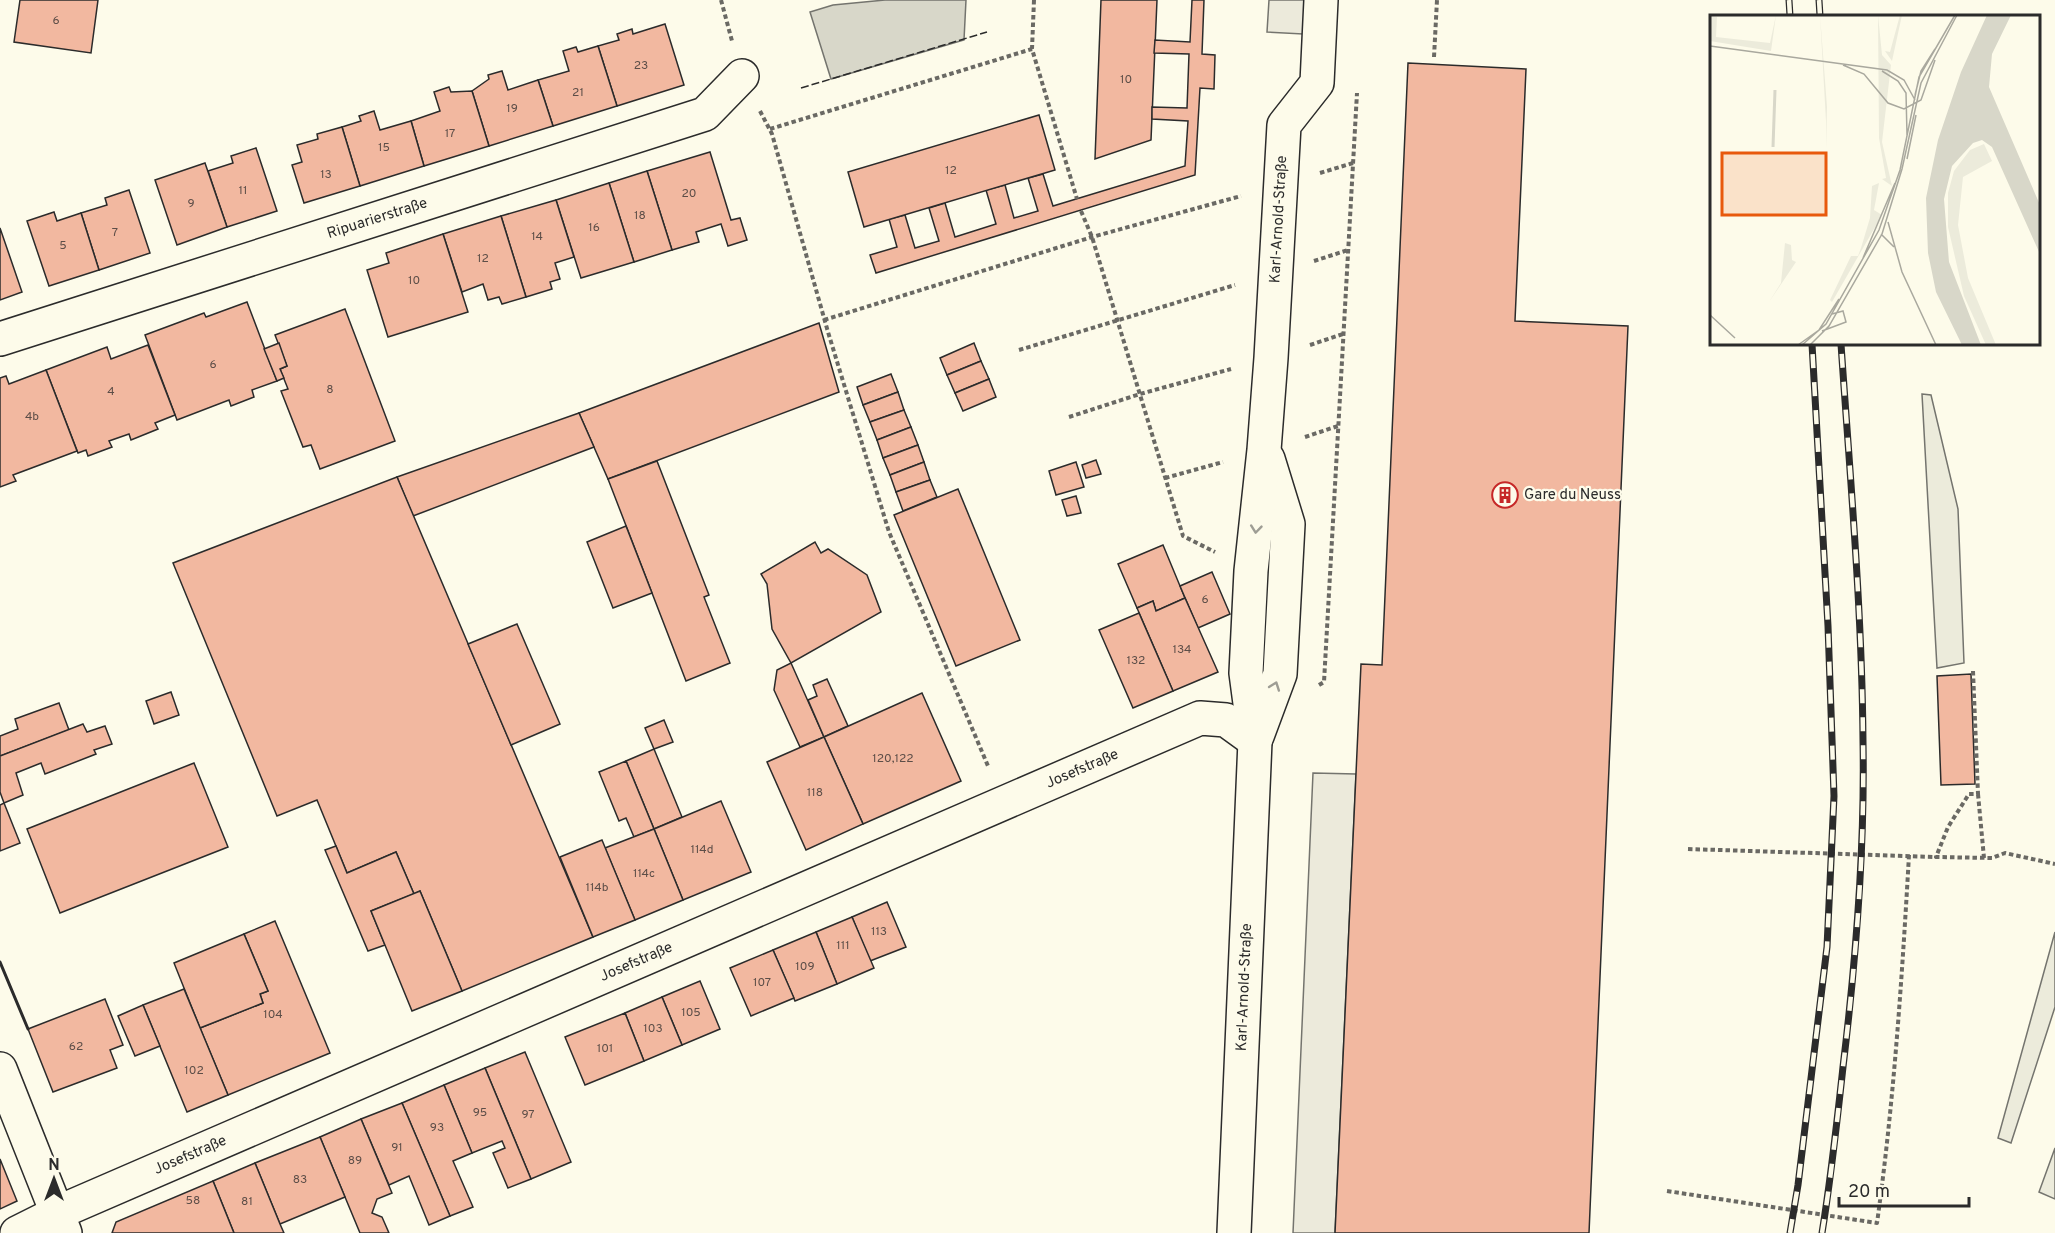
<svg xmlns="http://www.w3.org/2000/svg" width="2055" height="1233" viewBox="0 0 2055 1233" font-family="Overpass,sans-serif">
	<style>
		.green { fill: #ecebdb; stroke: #74746e; stroke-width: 1.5 }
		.parking { fill: #eceadb; stroke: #74746e; stroke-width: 1.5 }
		.water { fill: #d8d7c9; stroke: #74746e; stroke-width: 1.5 }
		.building { fill: #f2b8a0; stroke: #2b2b2b; stroke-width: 1.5 }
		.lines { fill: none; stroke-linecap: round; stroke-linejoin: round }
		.street-casing { stroke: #2b2b2b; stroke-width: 36 }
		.path { stroke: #6a6964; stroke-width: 4; stroke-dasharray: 4.5 3; stroke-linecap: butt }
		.street { stroke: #fdfbea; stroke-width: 33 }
		.rail-casing { stroke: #2b2b2b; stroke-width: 7 }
		.rail { stroke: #fdfbea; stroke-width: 4.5; stroke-dasharray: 14; stroke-linecap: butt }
		.fence { stroke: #2b2b2b; stroke-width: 1.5; stroke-dasharray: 8 3; stroke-linecap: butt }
		.wall { stroke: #2b2b2b; stroke-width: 3 }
		.oneway { stroke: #9e9d94 }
		.labels { text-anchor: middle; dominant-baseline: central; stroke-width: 4.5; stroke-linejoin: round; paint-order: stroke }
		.number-label { font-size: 12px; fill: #5d4e48 }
		.street-label { font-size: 15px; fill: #2b2b2b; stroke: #fdfbea }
		.poi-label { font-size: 15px; fill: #2b2b2b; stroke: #fdfbea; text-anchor: start }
		.inset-river { fill: none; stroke: #d8d7c9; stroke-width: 3 }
		.inset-road { fill: none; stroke: #a9a89e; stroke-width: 1.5 }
		.view { fill: #e8590c; fill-opacity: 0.15; stroke: #e8590c; stroke-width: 3 }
		.inset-edge { fill: none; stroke: #2b2b2b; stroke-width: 3 }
	</style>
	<rect width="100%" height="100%" fill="#fdfbea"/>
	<g class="green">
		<polygon points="1922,394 1931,395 1958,509 1964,663 1937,668"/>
		<polygon points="2055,932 2055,1007 2011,1143 1998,1138"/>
		<polygon points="2055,1148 2055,1199 2039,1192"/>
	</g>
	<g class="parking">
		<polygon points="1269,0 1305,0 1303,34 1267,32"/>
		<polygon points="1313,773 1356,774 1335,1233 1293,1233"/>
	</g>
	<polygon class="water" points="885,0 966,0 964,40 831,79 810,12 833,5"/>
	<g class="building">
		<polygon points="20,0 98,0 91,53 14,42"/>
		<polygon points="1101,0 1157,0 1151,140 1095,159"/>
		<polygon points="1192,0 1204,0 1202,54 1215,55 1214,89 1200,88 1195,175 876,273 870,255 897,247 889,219 905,215 915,248 939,241 929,208 945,203 955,237 996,224 986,190 1005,185 1014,218 1038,211 1028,178 1043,174 1053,206 1185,166 1188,121 1152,119 1152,107 1187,108 1189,54 1154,53 1155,40 1190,42"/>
		<polygon points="665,24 684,85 617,106 598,46 619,40 617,34 632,29 633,34"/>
		<polygon points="598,46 617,106 553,126 538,80 569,71 563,51 576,47 578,52"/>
		<polygon points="1408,63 1526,69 1515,321 1628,326 1589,1233 1335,1233 1361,664 1382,665"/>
		<polygon points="502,71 508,90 538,80 553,126 489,146 472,91 489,79 488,75"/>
		<polygon points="449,87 451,92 472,91 489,146 424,166 411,121 440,111 434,92"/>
		<polygon points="374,111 380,130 411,121 424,166 360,186 342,127 361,121 359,116"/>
		<polygon points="1039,115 1055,170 864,227 848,172"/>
		<polygon points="342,127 360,186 304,203 292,165 302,162 297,145 318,139 317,134"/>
		<polygon points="256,148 277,211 227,227 208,171 233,163 231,156"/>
		<polygon points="710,152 731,220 740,218 747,240 728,246 721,224 696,232 699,242 672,250 647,171"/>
		<polygon points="205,163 227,227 177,245 155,180"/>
		<polygon points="647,171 672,250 634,262 609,183"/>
		<polygon points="609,183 634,262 581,278 556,200"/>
		<polygon points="129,190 150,253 99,270 81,213 107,205 105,198"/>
		<polygon points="556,200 574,257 555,263 560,279 550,282 552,289 526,297 501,216"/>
		<polygon points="54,212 57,221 81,213 99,270 49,286 27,221"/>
		<polygon points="501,216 526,297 502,304 499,297 488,300 483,284 462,292 443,234"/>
		<polygon points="0,228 22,292 0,300"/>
		<polygon points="443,234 468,312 388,337 367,270 389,263 386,253"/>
		<polygon points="247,302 277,381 252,390 254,397 231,406 229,400 177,420 145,335 204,313 206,317"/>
		<polygon points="345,309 395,441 320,469 311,445 303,447 281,391 288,389 280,369 287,366 275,335"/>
		<polygon points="819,323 839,392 608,479 579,413"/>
		<polygon points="279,343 287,366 280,369 284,378 277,381 264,349"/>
		<polygon points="974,343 981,361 947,375 940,358"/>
		<polygon points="148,345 175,415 155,423 158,429 131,440 129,434 109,441 112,447 88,456 86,450 78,453 46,370 107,347 111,359"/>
		<polygon points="981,361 989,379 955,393 947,375"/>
		<polygon points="46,370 77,451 13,475 16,481 0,487 0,378 6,376 9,384"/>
		<polygon points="891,374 898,392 863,405 857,387"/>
		<polygon points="989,379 996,397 963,411 955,393"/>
		<polygon points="898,392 904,410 870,422 863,405"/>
		<polygon points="904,410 911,427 877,440 870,422"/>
		<polygon points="579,413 594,447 413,516 397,477"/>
		<polygon points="911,427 918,445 883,458 877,440"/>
		<polygon points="918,445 924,462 890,475 883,458"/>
		<polygon points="1096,460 1101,474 1086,478 1082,465"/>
		<polygon points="657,461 709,595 704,597 730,663 686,681 608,479"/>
		<polygon points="924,462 930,480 896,492 890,475"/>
		<polygon points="1076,462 1084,487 1056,495 1049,471"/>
		<polygon points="397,477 593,937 462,991 420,891 414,894 396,852 347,873 317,800 277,816 173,563"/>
		<polygon points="930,480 937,497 903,511 896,492"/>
		<polygon points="958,489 1020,640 956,666 894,515"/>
		<polygon points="1076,496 1081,513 1067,516 1062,500"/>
		<polygon points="626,526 652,593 613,608 587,542"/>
		<polygon points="815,542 821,553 828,549 867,575 881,612 791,663 772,629 767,584 761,574"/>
		<polygon points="1163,545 1185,598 1156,611 1153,601 1137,608 1118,564"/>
		<polygon points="1212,572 1230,614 1198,628 1180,586"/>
		<polygon points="1185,598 1218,672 1173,691 1137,608 1153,601 1156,611"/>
		<polygon points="1139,613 1173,691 1133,708 1099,630"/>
		<polygon points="517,624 560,724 511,745 468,644"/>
		<polygon points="791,663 824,737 800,747 774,690 777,670"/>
		<polygon points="1971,674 1975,784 1941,785 1937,676"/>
		<polygon points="827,679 848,726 824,737 808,700 817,696 813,685"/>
		<polygon points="171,692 179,715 154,724 146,701"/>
		<polygon points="922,693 961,781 863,824 824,737"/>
		<polygon points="59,703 69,730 0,756 0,736 18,729 15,719"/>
		<polygon points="664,720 673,742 654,749 645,728"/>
		<polygon points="83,724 87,732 105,726 112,744 94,750 96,754 45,774 41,763 16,773 23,795 4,803 0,792 0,756"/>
		<polygon points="824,737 863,824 806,850 767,762"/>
		<polygon points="654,749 682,817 654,829 626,761"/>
		<polygon points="626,761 654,829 634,837 626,818 619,821 599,772"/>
		<polygon points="194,763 228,847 60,913 27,829"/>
		<polygon points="721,801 751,872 683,900 654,829"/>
		<polygon points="4,803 20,843 0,851 0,805"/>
		<polygon points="654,829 683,900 635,920 605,848"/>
		<polygon points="602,840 635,920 593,937 560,857"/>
		<polygon points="336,846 347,873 396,852 414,894 371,911 385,945 368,951 325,850"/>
		<polygon points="420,891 462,991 412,1011 371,911"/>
		<polygon points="887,902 906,947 870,961 852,917"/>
		<polygon points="852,917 874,968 837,984 816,932"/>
		<polygon points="275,921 330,1053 228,1095 200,1028 263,1003 260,994 268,991 244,934"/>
		<polygon points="816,932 837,984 795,1001 773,950"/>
		<polygon points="244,934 268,991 260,994 263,1003 200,1028 174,963"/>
		<polygon points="773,950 794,998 751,1016 730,968"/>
		<polygon points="700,981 720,1029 682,1045 662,997"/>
		<polygon points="184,989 228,1095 187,1112 143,1005"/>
		<polygon points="662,997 682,1045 644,1061 625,1013"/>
		<polygon points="105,999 123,1045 110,1050 117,1068 53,1092 28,1029"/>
		<polygon points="143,1005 160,1046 135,1056 118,1016"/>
		<polygon points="625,1013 644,1061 585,1085 565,1037"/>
		<polygon points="525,1052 571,1162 531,1179 485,1068"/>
		<polygon points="485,1068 531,1179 508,1188 493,1153 505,1148 502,1141 472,1153 444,1085"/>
		<polygon points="444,1085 472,1153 453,1161 473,1207 450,1216 402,1103"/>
		<polygon points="402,1103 450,1216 429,1225 409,1176 389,1185 361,1119"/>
		<polygon points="361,1119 392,1193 377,1199 372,1213 382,1217 389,1233 360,1233 320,1137"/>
		<polygon points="320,1137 345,1197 280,1224 255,1163"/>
		<polygon points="0,1159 17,1201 0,1209"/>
		<polygon points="255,1163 280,1224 284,1233 234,1233 213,1181"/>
		<polygon points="213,1181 234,1233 112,1233 116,1222"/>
	</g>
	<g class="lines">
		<g class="street-casing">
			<g id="street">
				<path id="s1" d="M0 339 705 114 742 76"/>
				<polyline points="1257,736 1280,674 1288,524 1268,459"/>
				<polyline points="0,1069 65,1233"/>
				<path id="s2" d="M17 1233 57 1213 1200 718 1226 720 1255 741"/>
				<path id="s3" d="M1234 1233 1255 741 1246 673 1251 571 1264 450 1271 358 1284 125 1317 83 1321 0"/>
			</g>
		</g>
		<g class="path">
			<polyline points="721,0 732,41"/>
			<polyline points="1034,0 1032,49 1077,199"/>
			<polyline points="1434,57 1437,0"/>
			<polyline points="760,111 772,134 828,332 889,532 988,766"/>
			<polyline points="770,129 1032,49"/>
			<polyline points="1320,173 1353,163"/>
			<polyline points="1081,211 1092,237 1183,536 1215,552"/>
			<polyline points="1314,261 1348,250"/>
			<polyline points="824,320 1092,237 1241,196"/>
			<polyline points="1310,345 1343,334"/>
			<polyline points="1019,350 1235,285"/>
			<polyline points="1069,417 1140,394 1231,369"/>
			<polyline points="1305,437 1338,426"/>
			<polyline points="1165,478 1223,462"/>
			<polyline points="1973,671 1978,794 1969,794 1948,827 1936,857 1992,858 2005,853 2055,864"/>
			<polyline points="1319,685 1324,682 1357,93"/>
			<polyline points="1978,794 1984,858"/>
			<polyline points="1688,849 1936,857"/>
			<path d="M1667 1191 1877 1223C1894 1101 1902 978 1909 855"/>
		</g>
		<use href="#street" class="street"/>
		<g class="rail-casing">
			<g id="rail">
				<polyline points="1789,0 1790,16"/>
				<polyline points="1819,0 1820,16"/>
				<polyline points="1790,1233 1798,1185 1827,947 1834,796 1828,626 1812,344"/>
				<path d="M1822 1233C1831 1178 1837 1122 1843 1067 1856 959 1865 850 1863 741 1862 609 1850 476 1841 344"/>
			</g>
		</g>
		<use href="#rail" class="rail"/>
		<polyline class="fence" points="801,88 987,32"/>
		<polyline class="wall" points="0,962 28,1029"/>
	</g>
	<defs><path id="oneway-chevron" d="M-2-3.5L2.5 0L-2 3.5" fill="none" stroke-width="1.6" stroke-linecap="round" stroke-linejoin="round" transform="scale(1.5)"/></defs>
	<g class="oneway">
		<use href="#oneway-chevron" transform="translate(1256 529) rotate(96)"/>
		<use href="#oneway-chevron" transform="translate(1275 686) rotate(-70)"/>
	</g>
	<defs>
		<g id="building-ring" transform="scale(1.35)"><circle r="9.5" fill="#fdfbea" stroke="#c62828" stroke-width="1.5"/><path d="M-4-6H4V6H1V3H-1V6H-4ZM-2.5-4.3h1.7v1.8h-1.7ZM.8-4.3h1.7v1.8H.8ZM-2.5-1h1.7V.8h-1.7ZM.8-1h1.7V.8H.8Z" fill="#c62828"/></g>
	</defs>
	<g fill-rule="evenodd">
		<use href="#building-ring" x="1505" y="495"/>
	</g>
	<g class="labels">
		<g class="number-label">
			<text x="56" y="21">6</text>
			<text x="641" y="66">23</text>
			<text x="1126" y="80">10</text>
			<text x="578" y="93">21</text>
			<text x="512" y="109">19</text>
			<text x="450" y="134">17</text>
			<text x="384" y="148">15</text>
			<text x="951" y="171">12</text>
			<text x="326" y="175">13</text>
			<text x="243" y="191">11</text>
			<text x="689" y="194">20</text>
			<text x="191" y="204">9</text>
			<text x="640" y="216">18</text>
			<text x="594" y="228">16</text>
			<text x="115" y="233">7</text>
			<text x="537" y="237">14</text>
			<text x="63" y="246">5</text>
			<text x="483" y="259">12</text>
			<text x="414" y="281">10</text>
			<text x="213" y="365">6</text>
			<text x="330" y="390">8</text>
			<text x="111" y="392">4</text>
			<text x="32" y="417">4b</text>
			<text x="1205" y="600">6</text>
			<text x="1182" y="650">134</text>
			<text x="1136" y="661">132</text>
			<text x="893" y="759">120,122</text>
			<text x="815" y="793">118</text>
			<text x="702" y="850">114d</text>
			<text x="644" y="874">114c</text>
			<text x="597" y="888">114b</text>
			<text x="879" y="932">113</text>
			<text x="843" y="946">111</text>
			<text x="805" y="967">109</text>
			<text x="762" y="983">107</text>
			<text x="691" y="1013">105</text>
			<text x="273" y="1015">104</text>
			<text x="653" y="1029">103</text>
			<text x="76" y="1047">62</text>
			<text x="605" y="1049">101</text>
			<text x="194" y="1071">102</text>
			<text x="480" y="1113">95</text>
			<text x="528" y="1115">97</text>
			<text x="437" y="1128">93</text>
			<text x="397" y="1148">91</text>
			<text x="355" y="1161">89</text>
			<text x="300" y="1180">83</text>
			<text x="193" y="1201">58</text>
			<text x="247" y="1202">81</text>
		</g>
		<g class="street-label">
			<text stroke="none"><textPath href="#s1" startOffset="396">Ripuarierstraße</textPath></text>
			<text stroke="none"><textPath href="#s3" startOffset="1016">Karl-Arnold-Straße</textPath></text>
			<text stroke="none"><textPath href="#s2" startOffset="1162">Josefstraße</textPath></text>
			<text stroke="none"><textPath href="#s2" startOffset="676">Josefstraße</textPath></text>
			<text stroke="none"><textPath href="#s3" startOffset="246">Karl-Arnold-Straße</textPath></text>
			<text stroke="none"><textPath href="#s2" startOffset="190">Josefstraße</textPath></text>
		</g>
		<g class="poi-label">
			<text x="1524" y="495">Gare du Neuss</text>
		</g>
	</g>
	<g transform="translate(1710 15)">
		<rect width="330" height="330" fill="#fdfbea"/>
		<path d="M66 0 61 36 0 26V1L7 2 6 22 60 28ZM110 0 117 92 116 134V106ZM168 0 172 40 181 50 172 127 182 171 172 164 176 163 169 123ZM190 0H192L182 46 175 36 180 37ZM274 129 282 146 253 162 248 210 258 263 286 330H276L254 281 238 212V178L244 156 260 135ZM169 168 164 195 172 200 122 287 120 285 141 241H148L151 233 160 203 162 171ZM75 228 81 230 82 245 86 247 59 287 71 268Z" fill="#ecebdb"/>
		<path d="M277 0H301L282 39 279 72 330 190V239L282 132 272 125 263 128 242 151 234 184 239 247 271 330H252L226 277 218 238 216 183 228 125 251 57Z" fill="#d8d7c9"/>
		<path class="inset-river" d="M63 132 65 75"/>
		<path class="inset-road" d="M0 31 177 55 194 65 205 85M133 50 154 59 178 88 194 94 211 85 225 45M172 56 188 66 196 78 197 120M205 80 211 56 225 34M197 144 206 100M178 207 192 257 226 330M171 219 184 232M153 243 185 168M0 300 25 323M112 316 136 307 133 296 122 299M88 330 109 315 129 284M92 330 116 309 169 215 190 155 209 62 245 0M100 330 119 311 172 219 192 154 211 68 247 0"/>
		<path class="view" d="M12 138H116V200H12Z"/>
		<rect width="330" height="330" class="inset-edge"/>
	</g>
	<g transform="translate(54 1179)" stroke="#fdfbea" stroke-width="4.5" paint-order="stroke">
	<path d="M0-4.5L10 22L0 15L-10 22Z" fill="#2b2b2b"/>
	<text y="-9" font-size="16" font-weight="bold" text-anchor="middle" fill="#2b2b2b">N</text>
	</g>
	<path d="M1839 1197v9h130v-9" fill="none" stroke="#2b2b2b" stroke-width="3"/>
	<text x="1848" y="1197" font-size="18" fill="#2b2b2b" stroke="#fdfbea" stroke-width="4.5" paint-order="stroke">20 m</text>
</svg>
